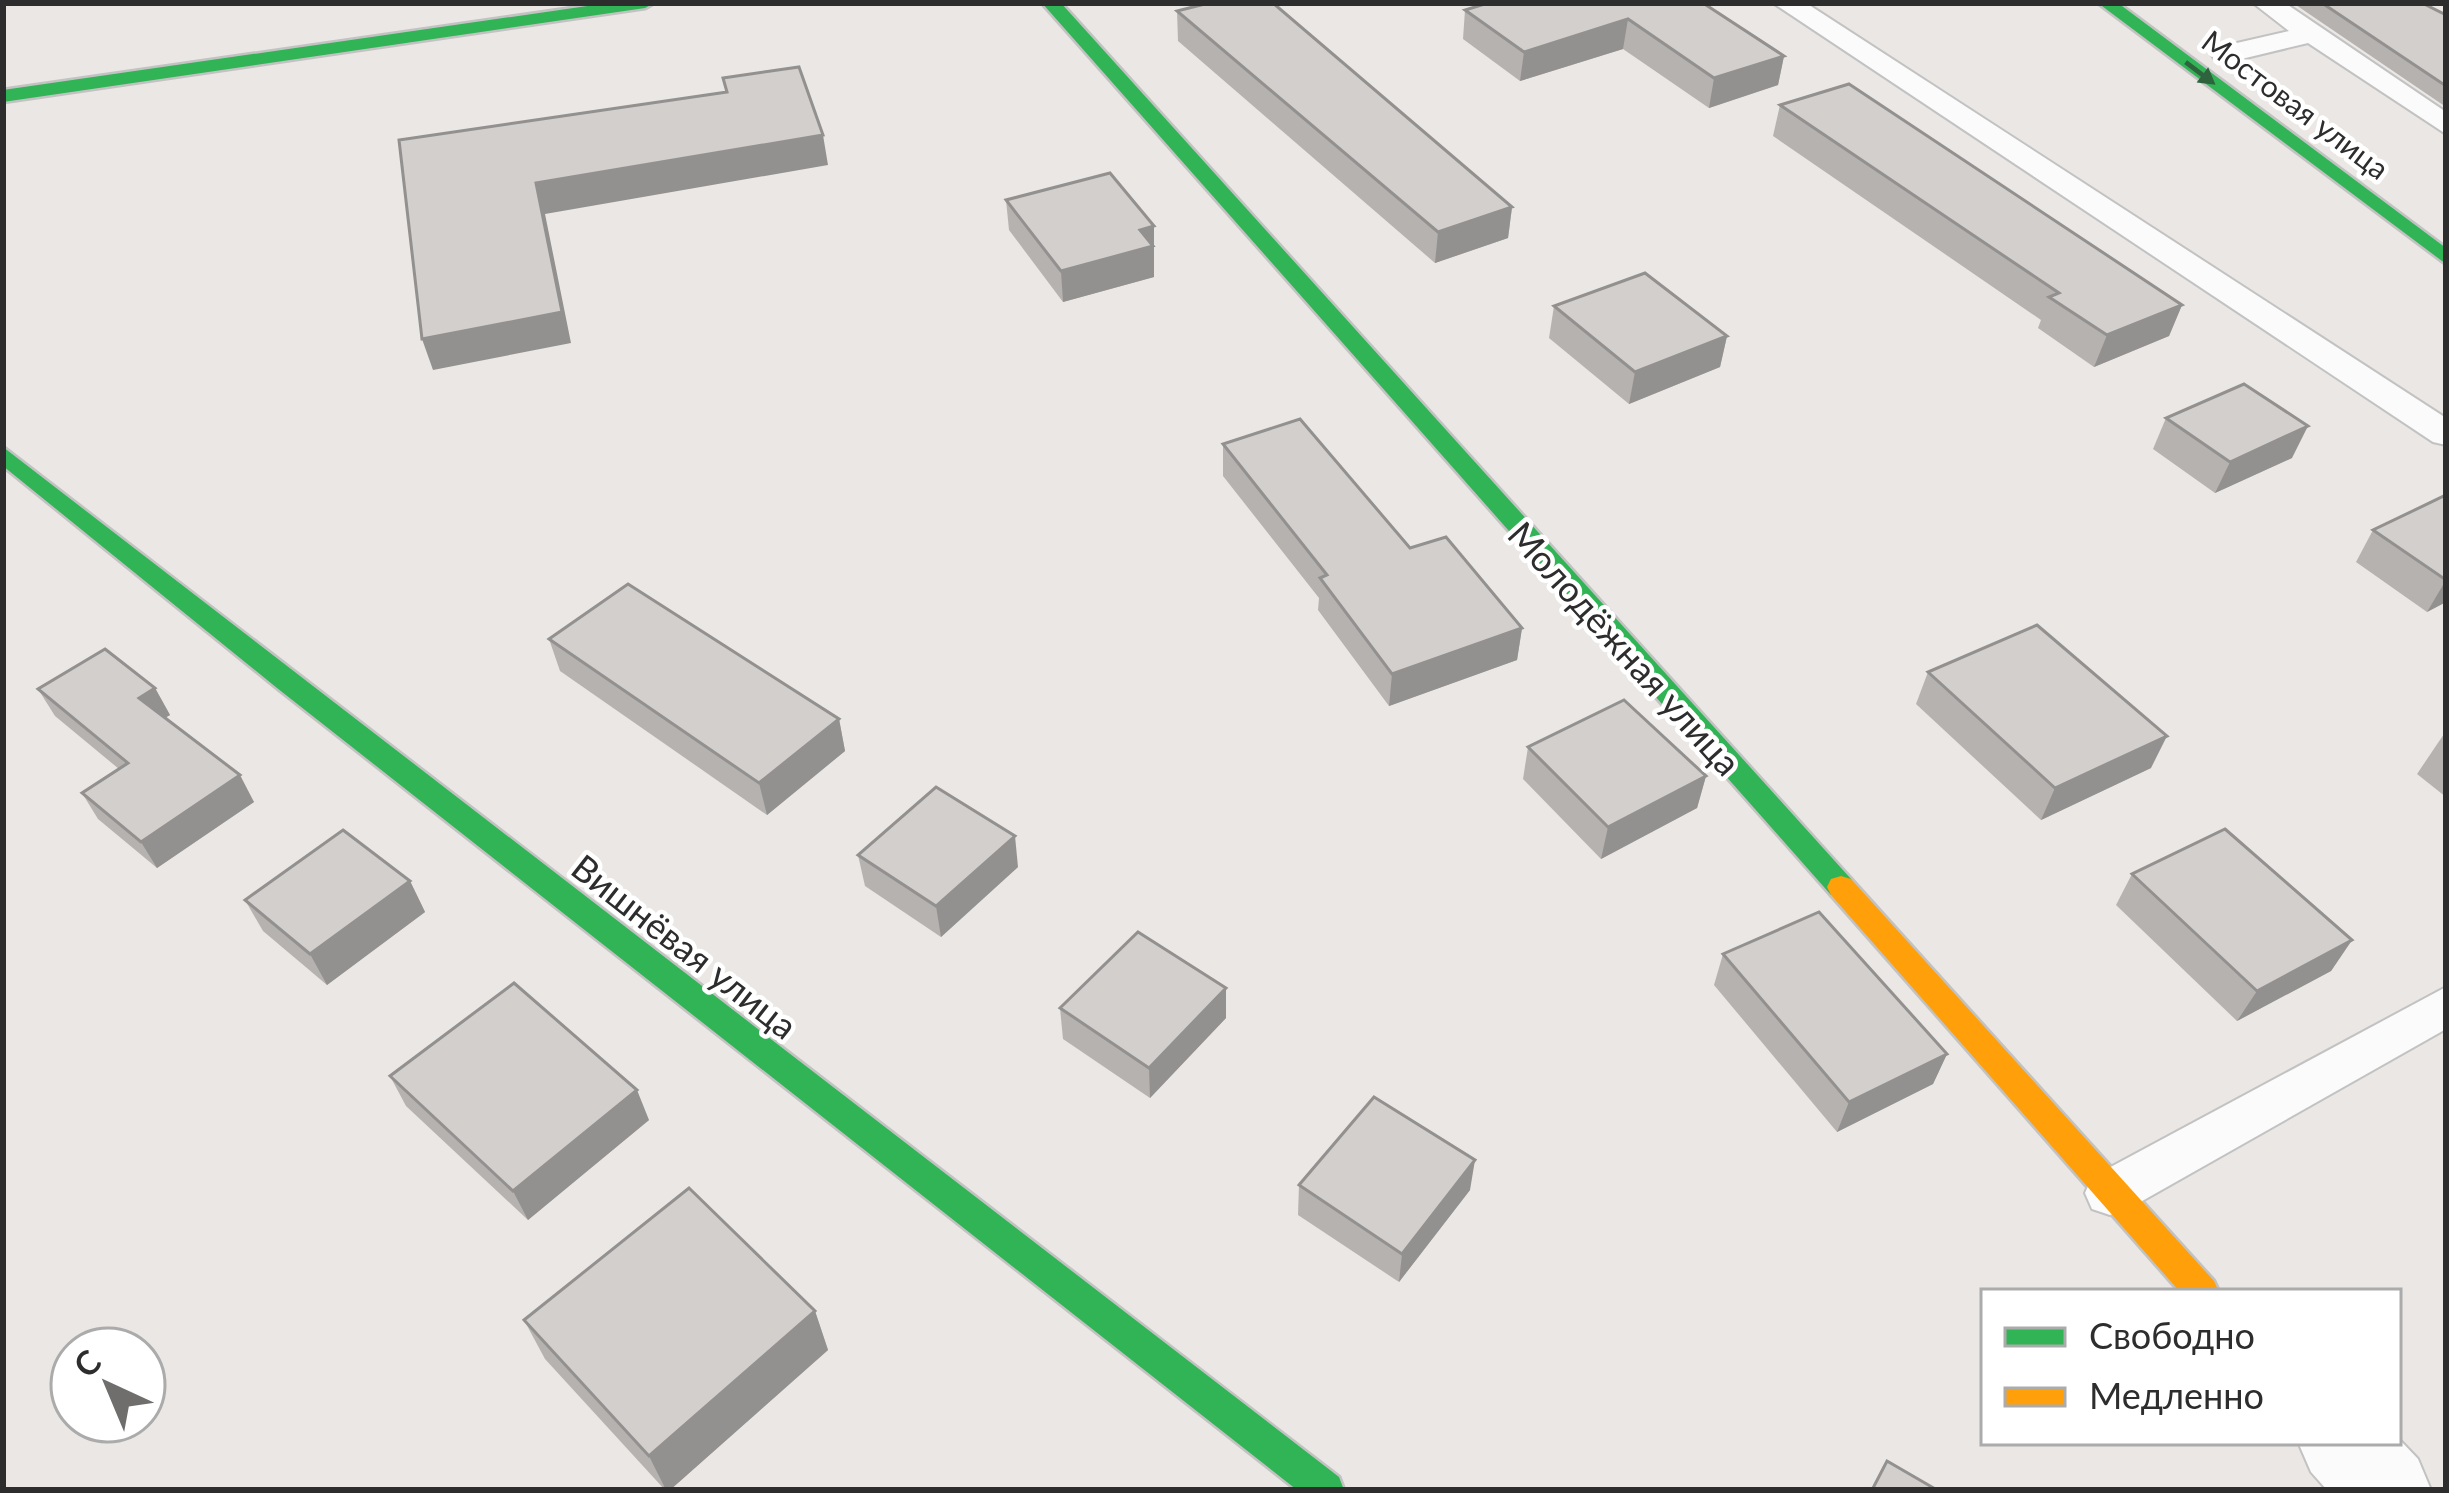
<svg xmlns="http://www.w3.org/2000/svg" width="2449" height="1493" viewBox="0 0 2449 1493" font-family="Lato,sans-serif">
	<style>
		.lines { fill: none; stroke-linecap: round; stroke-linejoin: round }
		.lane-casing { stroke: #c3c2c2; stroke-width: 4 }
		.street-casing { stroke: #c3c2c2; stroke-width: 4 }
		.fast-casing { stroke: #c3c2c2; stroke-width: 5 }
		.slow-casing { stroke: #c3c2c2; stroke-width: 5 }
		.lane { fill: #fcfbfb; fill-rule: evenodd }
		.street { fill: #fcfbfb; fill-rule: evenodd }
		.fast { fill: #30b455; fill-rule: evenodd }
		.slow { fill: #ff9f0a; fill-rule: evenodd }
		.wall { fill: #b5b2b0 }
		.shaded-wall { fill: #939190 }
		.building { fill: #d2cfcd; stroke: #939190; stroke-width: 3 }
		.oneway { fill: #2e633d }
		.labels { text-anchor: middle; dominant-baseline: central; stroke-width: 9; stroke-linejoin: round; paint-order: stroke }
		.far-street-label { font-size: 30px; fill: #2d2d2d; stroke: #fff }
		.street-label { font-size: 36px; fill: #2d2d2d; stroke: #fff }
	</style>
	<rect width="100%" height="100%" fill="#eae7e4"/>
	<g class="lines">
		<g class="lane-casing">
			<g id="lane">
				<polygon points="1773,3 1806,3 2446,418 2446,445 2433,442"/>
				<polygon points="2253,3 2285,3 2446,112 2446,134 2308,43 2225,63 2215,60 2211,54 2215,48 2289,31"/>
				<polygon points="2446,987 2446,1029 2128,1209 2110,1215 2092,1209 2085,1193 2092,1177"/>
			</g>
		</g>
		<g class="street-casing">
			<polygon id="street" points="2398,1438 2418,1459 2431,1490 2327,1490 2311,1472 2298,1442 2398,1442"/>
		</g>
		<g class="fast-casing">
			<g id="fast">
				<polygon points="608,3 654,3 645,8 3,102 3,90"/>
				<polygon points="1042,3 1061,3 1851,879 1855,887 1851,895 1831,895"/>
				<polygon points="2098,3 2118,3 2446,248 2446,264"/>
				<polygon points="3,447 1339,1477 1344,1490 1297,1490 277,688 3,466"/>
			</g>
		</g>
		<g class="slow-casing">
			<polygon id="slow" points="1841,876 1851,879 2214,1281 2219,1292 2180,1292 1831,895 1827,887 1831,879"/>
		</g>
		<use href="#lane" class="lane"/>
		<use href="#street" class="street"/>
		<use href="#fast" class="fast"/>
		<use href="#slow" class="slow"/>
	</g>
	<g class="wall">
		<polygon points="1703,3 1784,56 1778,85 1709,108 1623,49 1520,81 1463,39 1465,10"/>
		<polygon points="2293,3 2422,3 2446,15 2446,107"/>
		<polygon points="1177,11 1512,207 1508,238 1435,263 1178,41"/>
		<polygon points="1780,105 2182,305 2169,336 2094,367 2038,328 2041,320 1773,136"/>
		<polygon points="1006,200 1154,226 1154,277 1063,302 1009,230"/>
		<polygon points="1554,306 1727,336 1720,367 1629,404 1549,338"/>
		<polygon points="2166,418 2292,458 2215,493 2153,449"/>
		<polygon points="1223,444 1410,548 1522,628 1517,660 1389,706 1318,610 1319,598 1223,476"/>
		<polygon points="2446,495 2446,602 2427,612 2356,562 2373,530"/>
		<polygon points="549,639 839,719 845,751 767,815 560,671"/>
		<polygon points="1928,672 2151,768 2041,820 1916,704"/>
		<polygon points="155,688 170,715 165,718 254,802 157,868 98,819 82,793 119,769 55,716 38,689"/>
		<polygon points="2446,731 2446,797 2417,774"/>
		<polygon points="1528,747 1706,776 1697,808 1601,859 1523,779"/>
		<polygon points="858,855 1018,867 941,937 865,886"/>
		<polygon points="2132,874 2352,940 2331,971 2237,1021 2116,905"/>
		<polygon points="410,881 425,912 327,985 263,931 245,900"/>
		<polygon points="1723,954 1947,1054 1933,1084 1837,1132 1714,985"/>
		<polygon points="1226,988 1226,1018 1150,1098 1063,1039 1060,1008"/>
		<polygon points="390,1076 649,1120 528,1220 406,1106"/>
		<polygon points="1299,1185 1470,1190 1399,1282 1298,1215"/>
		<polygon points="815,1311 828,1350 670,1490 665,1490 545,1359 524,1320"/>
	</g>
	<g class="shaded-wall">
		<polygon points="1628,19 1623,49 1520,81 1524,52"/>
		<polygon points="1784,56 1778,85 1709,108 1714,78"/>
		<polygon points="823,135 828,165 545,214 571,343 433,370 422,339 536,183"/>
		<polygon points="1512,207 1508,238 1435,263 1438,232"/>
		<polygon points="1154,226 1154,277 1063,302 1061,271 1140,230"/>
		<polygon points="2182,305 2169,336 2094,367 2107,335"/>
		<polygon points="1727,336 1720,367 1629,404 1635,372"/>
		<polygon points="2308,426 2292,458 2215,493 2230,462"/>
		<polygon points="2446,580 2446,602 2427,612"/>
		<polygon points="1522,628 1517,660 1389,706 1392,674"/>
		<polygon points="155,688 170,715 154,724 139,698"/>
		<polygon points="839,719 845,751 767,815 759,783"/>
		<polygon points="2167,736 2151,768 2041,820 2055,788"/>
		<polygon points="240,775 254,802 157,868 141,842"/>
		<polygon points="1706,776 1697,808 1601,859 1608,827"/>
		<polygon points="1015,836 1018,867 941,937 936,906"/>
		<polygon points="410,881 425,912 327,985 310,954"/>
		<polygon points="2352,940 2331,971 2237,1021 2257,991"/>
		<polygon points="1226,988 1226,1018 1150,1098 1149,1068"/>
		<polygon points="1947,1054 1933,1084 1837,1132 1849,1102"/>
		<polygon points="637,1090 649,1120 528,1220 513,1191"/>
		<polygon points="1475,1160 1470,1190 1399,1282 1402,1254"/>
		<polygon points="815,1311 828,1350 670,1490 666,1490 649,1456"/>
	</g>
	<g class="building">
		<polygon points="1209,3 1273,3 1512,207 1438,232 1177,11"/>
		<polygon points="1488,3 1703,3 1784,56 1714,78 1628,19 1524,52 1465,10"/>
		<polygon points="2322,3 2422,3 2446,15 2446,86"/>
		<polygon points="799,67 823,135 536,183 562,312 422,339 399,140 727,92 723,78"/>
		<polygon points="1849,84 2182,305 2107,335 2049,297 2059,293 1780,105"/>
		<polygon points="1110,173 1154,226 1140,230 1153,246 1061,271 1006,200"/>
		<polygon points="1645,273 1727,336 1635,372 1554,306"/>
		<polygon points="2244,384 2308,426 2230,462 2166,418"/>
		<polygon points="1300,419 1410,548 1446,537 1522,628 1392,674 1320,578 1327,575 1223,444"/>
		<polygon points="2446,495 2446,580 2373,530"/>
		<polygon points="628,584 839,719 759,783 549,639"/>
		<polygon points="2037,625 2167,736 2055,788 1928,672"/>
		<polygon points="105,649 155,688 139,698 240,775 141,842 82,793 128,763 38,689"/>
		<polygon points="1624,700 1706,776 1608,827 1528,747"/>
		<polygon points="936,787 1015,836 936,906 858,855"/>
		<polygon points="2225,829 2352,940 2257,991 2132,874"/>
		<polygon points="343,830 410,881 310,954 245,900"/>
		<polygon points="1819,912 1947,1054 1849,1102 1723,954"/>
		<polygon points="1138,932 1226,988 1149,1068 1060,1008"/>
		<polygon points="514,983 637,1090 513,1191 390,1076"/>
		<polygon points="1374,1097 1475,1160 1402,1254 1299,1185"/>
		<polygon points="689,1188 815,1311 649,1456 524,1320"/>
		<polygon points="1887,1461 1937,1490 1872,1490"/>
	</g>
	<defs><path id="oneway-solid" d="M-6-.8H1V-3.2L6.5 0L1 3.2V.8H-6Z" transform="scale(3)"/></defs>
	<use class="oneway" href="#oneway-solid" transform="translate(2200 73) rotate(37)"/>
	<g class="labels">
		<g class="far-street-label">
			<text transform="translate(2296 104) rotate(37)">Мостовая улица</text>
		</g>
		<g class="street-label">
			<text transform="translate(1625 648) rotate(48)">Молодёжная улица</text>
			<text transform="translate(685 946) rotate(38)">Вишнёвая улица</text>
		</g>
	</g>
	<rect width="2449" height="1493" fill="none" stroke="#2d2d2d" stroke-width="12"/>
	<rect x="1981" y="1289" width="420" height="156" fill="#ffffff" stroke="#ababab" stroke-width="3"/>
	<rect x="2005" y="1328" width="60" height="18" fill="#30b455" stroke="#ababab" stroke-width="3"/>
	<text x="2089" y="1349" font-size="36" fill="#2d2d2d">Свободно</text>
	<rect x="2005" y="1388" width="60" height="18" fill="#ff9f0a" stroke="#ababab" stroke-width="3"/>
	<text x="2089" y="1409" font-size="36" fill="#2d2d2d">Медленно</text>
	<g transform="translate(108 1385) rotate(316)"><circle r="57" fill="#ffffff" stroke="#ababab" stroke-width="3"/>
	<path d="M0-9L21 45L0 30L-21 45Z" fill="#6f6e6d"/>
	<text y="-18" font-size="33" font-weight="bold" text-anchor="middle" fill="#2d2d2d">С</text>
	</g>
</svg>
